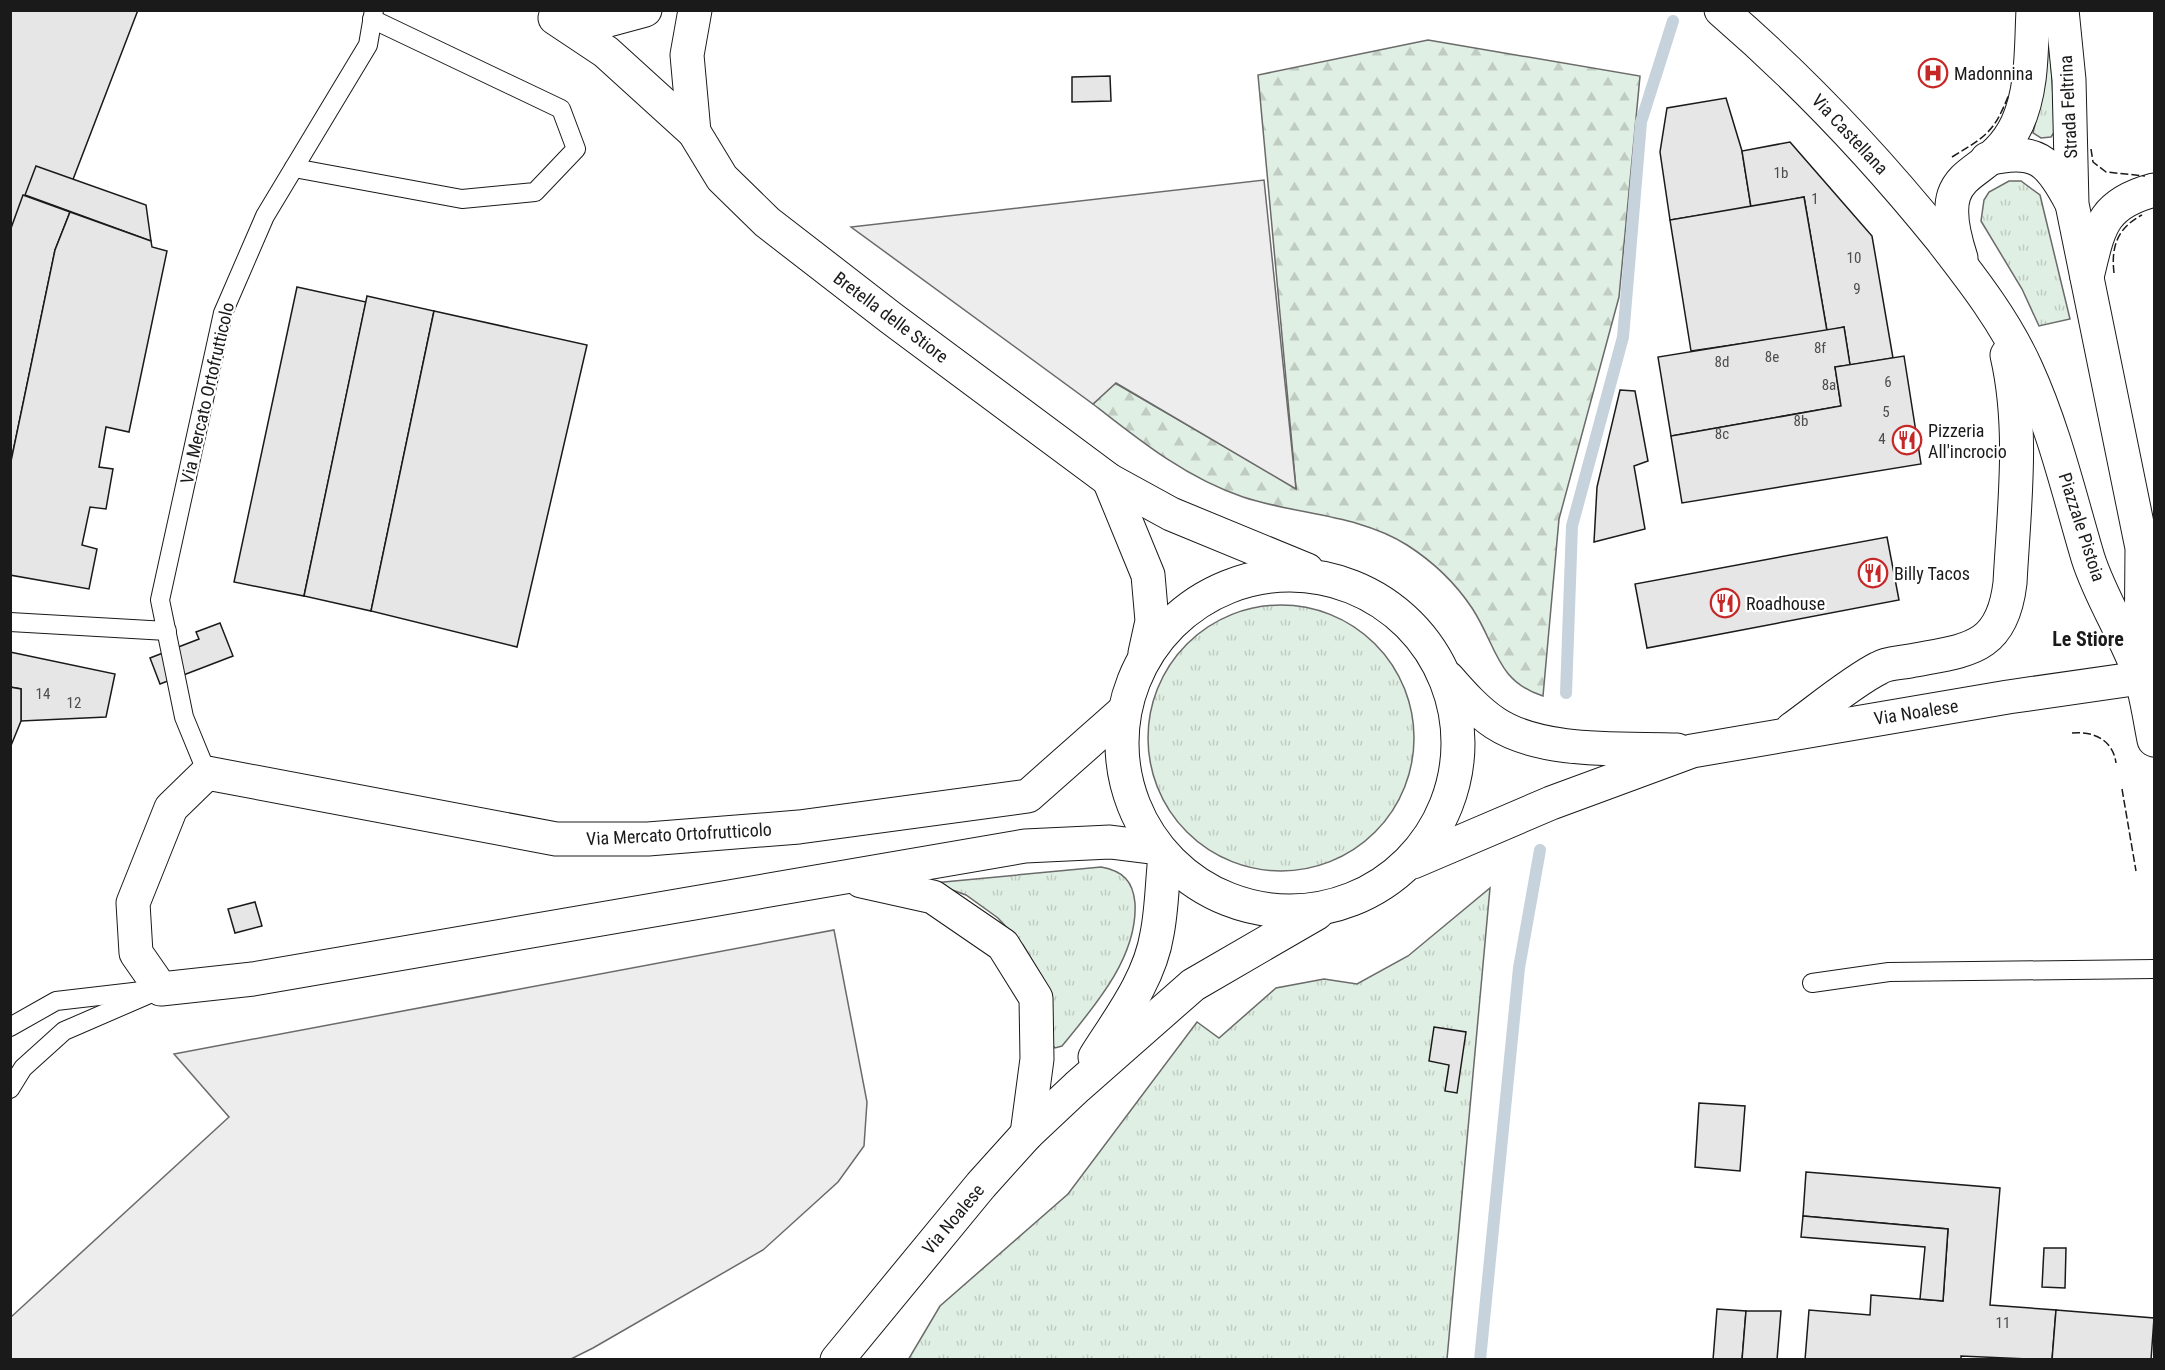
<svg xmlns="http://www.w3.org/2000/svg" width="2165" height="1370" viewBox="0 0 2165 1370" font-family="'Roboto Condensed',sans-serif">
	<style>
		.grass { fill: url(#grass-tufts); stroke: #6a6a6a; stroke-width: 1.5 }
		.forest { fill: url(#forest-firs); stroke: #6a6a6a; stroke-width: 1.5 }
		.parking { fill: #ededed; stroke: #6a6a6a; stroke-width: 1.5 }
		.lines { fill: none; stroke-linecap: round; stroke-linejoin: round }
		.stream { stroke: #c6d2dc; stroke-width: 12 }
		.building { fill: #e6e6e6; stroke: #1a1a1a; stroke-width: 1.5 }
		.service-casing { stroke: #1a1a1a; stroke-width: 20 }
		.minor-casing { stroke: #1a1a1a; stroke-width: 35 }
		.primary-casing { stroke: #1a1a1a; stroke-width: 35 }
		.service { stroke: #fff; stroke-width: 18 }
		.minor { stroke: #fff; stroke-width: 33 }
		.primary { stroke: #fff; stroke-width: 33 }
		.fence { stroke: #1a1a1a; stroke-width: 1.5; stroke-dasharray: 8 3; stroke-linecap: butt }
		.labels { text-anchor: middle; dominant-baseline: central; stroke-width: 4.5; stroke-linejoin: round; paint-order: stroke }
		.number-label { font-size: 15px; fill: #4d4d4d }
		.poi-label { font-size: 18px; fill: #1a1a1a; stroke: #fff; text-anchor: start }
		.street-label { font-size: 18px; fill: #1a1a1a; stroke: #fff }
		.neighbourhood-label { font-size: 20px; font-weight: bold; fill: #1a1a1a; stroke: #fff }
	</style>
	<defs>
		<pattern id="grass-tufts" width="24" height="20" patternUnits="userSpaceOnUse" patternTransform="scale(1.5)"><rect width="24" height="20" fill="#e0efe3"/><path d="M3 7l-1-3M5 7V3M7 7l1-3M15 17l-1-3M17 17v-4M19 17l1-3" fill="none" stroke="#c0ccc2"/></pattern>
		<pattern id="forest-firs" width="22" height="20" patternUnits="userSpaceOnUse" patternTransform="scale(1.5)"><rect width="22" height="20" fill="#e0efe3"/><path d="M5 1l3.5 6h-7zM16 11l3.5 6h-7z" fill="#c0ccc2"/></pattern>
	</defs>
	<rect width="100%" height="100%" fill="#fff"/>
	<g class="grass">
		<polygon points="2048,11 2055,131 2051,137 2041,138 2033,133 2042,96"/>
		<polygon points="2009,181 2021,181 2040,195 2070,319 2039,326 2022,289 1981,221 1984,200 1989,192"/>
		<circle cx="1281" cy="738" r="133"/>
		<path d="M1101 867C1123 871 1133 881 1135 903 1138 957 1094 1007 1062 1046L1055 1048 1051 1043 1043 978 1023 945 998 918 966 895 933 883Z"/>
		<polygon points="1490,888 1447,1359 908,1360 940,1306 1068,1194 1197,1022 1219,1038 1276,988 1324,979 1357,984 1408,956"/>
	</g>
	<path class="forest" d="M1428 40 1640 76 1619 297 1559 519 1543 696C1496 681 1497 646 1472 608 1456 584 1432 561 1407 545 1358 514 1297 515 1243 497 1186 478 1139 440 1093 404L1115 383 1296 488 1258 75Z"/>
	<g class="parking">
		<polygon points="1264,180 1296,489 1116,383 1093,404 851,227"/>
		<polygon points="834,930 867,1102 864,1146 838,1182 763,1250 593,1348 569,1360 11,1359 11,1317 229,1117 174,1054"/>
	</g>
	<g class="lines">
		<g class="stream">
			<polyline points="1566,693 1572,526 1623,337 1641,122 1673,21"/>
			<polyline points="1480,1360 1519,968 1540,850"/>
		</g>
	</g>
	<g class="building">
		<polygon points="10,10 138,10 44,255 10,442"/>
		<polygon points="1110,76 1111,101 1072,102 1072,77"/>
		<polygon points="1726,98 1742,151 1751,207 1670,220 1660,152 1667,108"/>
		<polygon points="1790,142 1872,236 1893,358 1850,365 1844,327 1827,331 1804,197 1751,207 1742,151"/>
		<polygon points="36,166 146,205 151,241 25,195"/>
		<polygon points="23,195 70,212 55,250 10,466 10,231"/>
		<polygon points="1804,197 1827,331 1691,351 1670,220"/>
		<polygon points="70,212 151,241 152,247 167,251 129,432 106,427 99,467 113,469 106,509 90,507 82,545 97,549 89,589 10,575 10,466 55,250"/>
		<polygon points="297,287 366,302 304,596 234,582"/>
		<polygon points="367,296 434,311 371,611 304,596"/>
		<polygon points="434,311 587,345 517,647 371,611"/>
		<polygon points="1844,327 1850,365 1835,367 1841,406 1671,436 1658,357"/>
		<polygon points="1904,356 1921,464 1682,503 1671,436 1841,406 1835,367"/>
		<polygon points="1620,390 1635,391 1648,461 1634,466 1645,529 1594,542 1597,487"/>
		<polygon points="1887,537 1899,600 1647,648 1635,584"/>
		<polygon points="220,623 233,656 160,684 150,658 199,639 196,632"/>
		<polygon points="10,652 115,674 106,717 21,721 21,689 10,687"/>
		<polygon points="10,687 21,689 21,721 10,748"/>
		<polygon points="255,902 262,926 235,933 228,909"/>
		<polygon points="1434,1027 1466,1032 1457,1093 1445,1091 1449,1065 1429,1061"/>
		<polygon points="1699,1103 1745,1106 1740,1171 1695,1167"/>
		<polygon points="1806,1172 2000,1188 1990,1305 2056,1310 2052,1360 1961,1356 1961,1360 1805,1360 1809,1310 1870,1315 1871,1295 1943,1301 1948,1229 1803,1216"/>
		<polygon points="1803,1216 1948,1229 1943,1301 1920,1299 1925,1247 1801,1237"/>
		<polygon points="2044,1248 2066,1248 2065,1288 2042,1287"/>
		<polygon points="1717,1309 1746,1311 1742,1360 1713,1360"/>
		<polygon points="2056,1310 2154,1318 2151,1360 2052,1360"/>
		<polygon points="1746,1311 1781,1311 1777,1360 1742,1360"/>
	</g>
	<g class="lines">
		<g class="service-casing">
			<g id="service">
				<polyline points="294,168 462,199 535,192 576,149 561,109 372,19"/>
				<polyline points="10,622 167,631"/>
				<polyline points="207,773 184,717 160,600 223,313 265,216 368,45 374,10"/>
				<polyline points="1812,983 1889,972 2154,969"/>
				<polyline points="10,1027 56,1001 142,991"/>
				<polyline points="10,1089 23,1068 64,1031 161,989"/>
			</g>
		</g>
		<g class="minor-casing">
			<g id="minor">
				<path d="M2087 277C2099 228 2101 204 2154 190"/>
				<polyline points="1124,711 1028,796 799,827 648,839 556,839 207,773 171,808 133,903 136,953 161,989 253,979 1025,846 1110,842 1158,848"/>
				<polyline points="861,881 933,897 1003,945 1036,998 1037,1059 1027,1134"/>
			</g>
		</g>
		<g class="primary-casing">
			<g id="primary">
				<path d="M1721 10C1802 80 1874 156 1941 239 1972 279 2005 321 2026 368 2054 429 2069 494 2088 558 2101 599 2127 637 2141 678 2147 698 2150 720 2154 740"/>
				<polyline points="2062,10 2069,80 2072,204 2142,548 2141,667"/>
				<polyline points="555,18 606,52 694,132 722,178 767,222 891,318 1109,480 1171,514 1307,570"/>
				<polyline points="558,19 597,23 645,10"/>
				<polyline points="694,132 687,55 695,10"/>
				<path d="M1987 159C2036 147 2049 160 2071 202"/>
				<path d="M1961 258C1929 159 1987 187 2017 124 2033 89 2031 48 2033 10"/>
				<polyline points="1109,480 1148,575 1152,621 1145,653"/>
				<circle cx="1290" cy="743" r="168"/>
				<path d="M1448 678C1462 694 1477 711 1495 723 1542 754 1622 748 1677 750"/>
				<path d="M1792 729C1817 711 1853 681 1879 668 1887 663 1900 663 1910 661 1967 650 2002 651 2010 583 2014 508 2024 429 2007 355"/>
				<polyline points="1413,862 1551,803 1692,751 2008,697 2154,676"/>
				<path d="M1095 1057C1119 1019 1150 979 1157 934 1162 909 1162 882 1165 856"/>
				<polyline points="837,1360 981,1185 1027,1134 1077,1087 1193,985 1317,913"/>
			</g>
		</g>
		<use href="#service" class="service"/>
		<use href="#minor" class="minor"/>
		<use href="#primary" class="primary"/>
		<g class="fence">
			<polyline points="2091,149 2093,162 2106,172 2145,176"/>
			<path d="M1952 157C1986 136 1994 133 2009 94"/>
			<path d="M2114 273C2111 247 2117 228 2142 215"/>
			<path d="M2072 733C2094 731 2113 740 2116 763"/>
			<polyline points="2122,789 2136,871"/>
		</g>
	</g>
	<defs>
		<g id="hospital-ring" transform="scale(1.5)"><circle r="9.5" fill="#fff" stroke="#c62828" stroke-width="1.5"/><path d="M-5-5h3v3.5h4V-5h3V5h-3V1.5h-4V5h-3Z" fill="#c62828"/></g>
		<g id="restaurant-ring" transform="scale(1.5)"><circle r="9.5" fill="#fff" stroke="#c62828" stroke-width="1.5"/><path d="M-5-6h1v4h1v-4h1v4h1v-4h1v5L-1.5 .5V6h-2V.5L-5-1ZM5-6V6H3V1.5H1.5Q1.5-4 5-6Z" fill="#c62828"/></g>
	</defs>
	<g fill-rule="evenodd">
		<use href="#hospital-ring" x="1933" y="73"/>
		<use href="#restaurant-ring" x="1907" y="440"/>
		<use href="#restaurant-ring" x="1873" y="573"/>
		<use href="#restaurant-ring" x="1725" y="603"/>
	</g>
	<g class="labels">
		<g class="number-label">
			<text x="1781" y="173">1b</text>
			<text x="1815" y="199">1</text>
			<text x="1854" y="258">10</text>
			<text x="1857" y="289">9</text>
			<text x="1820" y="348">8f</text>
			<text x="1772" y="357">8e</text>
			<text x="1722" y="362">8d</text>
			<text x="1888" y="382">6</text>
			<text x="1829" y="385">8a</text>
			<text x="1886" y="412">5</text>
			<text x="1801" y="421">8b</text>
			<text x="1722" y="434">8c</text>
			<text x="1882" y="439">4</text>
			<text x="43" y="694">14</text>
			<text x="74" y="703">12</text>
			<text x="2003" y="1323">11</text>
		</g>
		<g class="poi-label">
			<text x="1954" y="73">Madonnina</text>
			<text x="1928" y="430">Pizzeria<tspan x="1928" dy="21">All'incrocio</tspan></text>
			<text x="1894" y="573">Billy Tacos</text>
			<text x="1746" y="603">Roadhouse</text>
		</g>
		<g class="street-label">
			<text transform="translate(2068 107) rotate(-93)">Strada Feltrina</text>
			<text transform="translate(1850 134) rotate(47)">Via Castellana</text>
			<text transform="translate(891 317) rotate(37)">Bretella delle Stiore</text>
			<text transform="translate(207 393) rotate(-77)">Via Mercato Ortofrutticolo</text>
			<text transform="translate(2082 527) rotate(72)">Piazzale Pistoia</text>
			<text transform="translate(1916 712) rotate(-9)">Via Noalese</text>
			<text transform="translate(679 834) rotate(-3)">Via Mercato Ortofrutticolo</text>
			<text transform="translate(953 1219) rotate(-50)">Via Noalese</text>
		</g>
		<g class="neighbourhood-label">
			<text x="2088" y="639">Le Stiore</text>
		</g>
	</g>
	<rect width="2165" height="1370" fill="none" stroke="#1a1a1a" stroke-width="24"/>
</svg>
